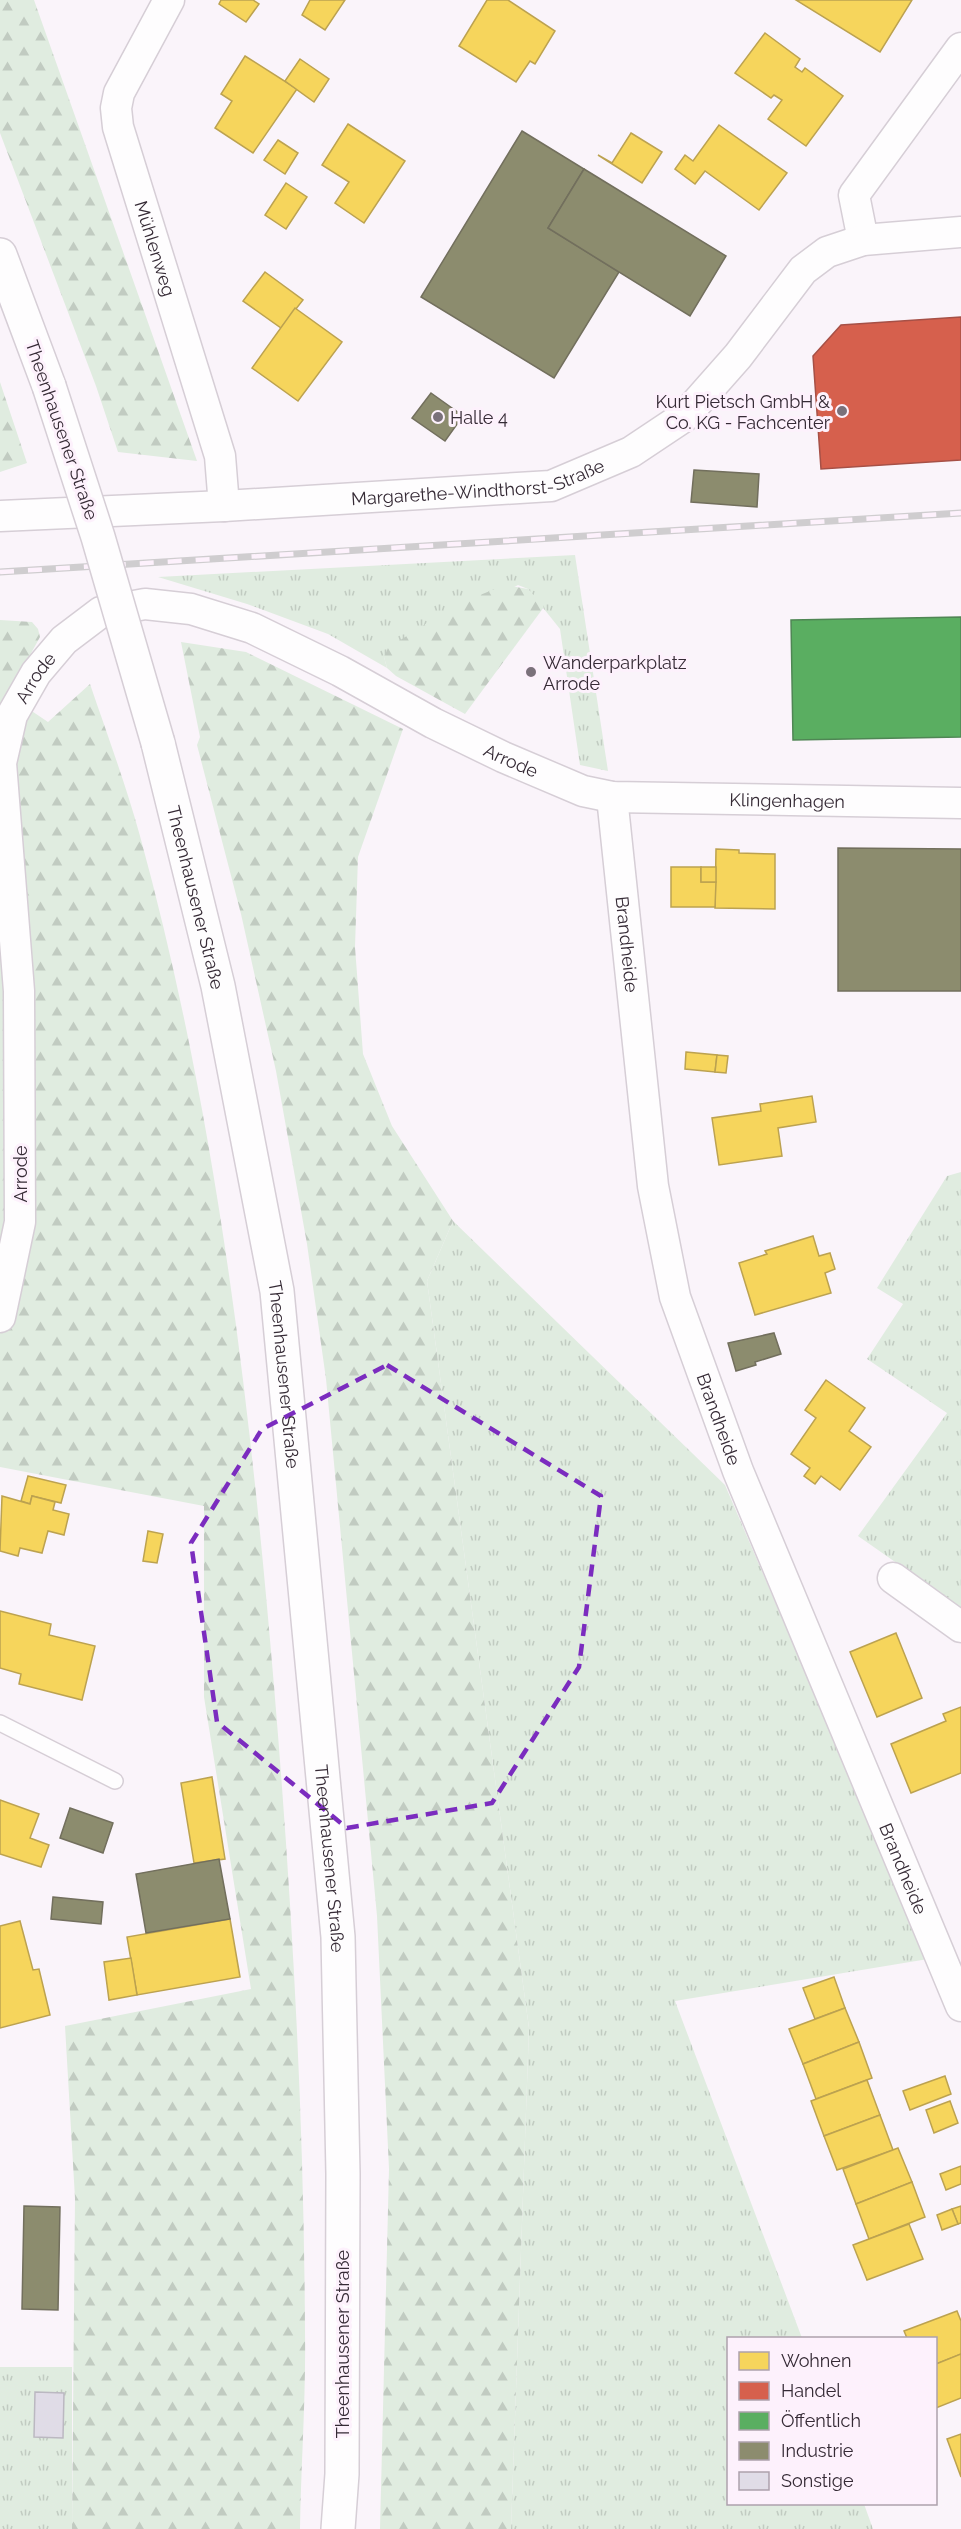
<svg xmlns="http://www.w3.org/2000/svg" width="961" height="2529" viewBox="0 0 961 2529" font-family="Raleway,sans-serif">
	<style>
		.grass { fill: url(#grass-tufts) }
		.forest { fill: url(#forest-firs) }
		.homes { fill: #f6d55c; stroke: #bca250; stroke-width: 1.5 }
		.shops { fill: #d6604d; stroke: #a65046; stroke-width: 1.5 }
		.public { fill: #5aae61; stroke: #4f8654; stroke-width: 1.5 }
		.industry { fill: #8c8c6e; stroke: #726f5d; stroke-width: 1.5 }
		.building { fill: #e0dce7; stroke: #bbb8c1; stroke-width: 1.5 }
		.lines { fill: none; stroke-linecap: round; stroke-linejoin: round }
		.service-casing { stroke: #d6ced6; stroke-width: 18 }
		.minor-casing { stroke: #d6ced6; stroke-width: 33 }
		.secondary-casing { stroke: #d6ced6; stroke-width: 36 }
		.service { stroke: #fefdfe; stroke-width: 15 }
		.minor { stroke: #fefdfe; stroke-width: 30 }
		.secondary { stroke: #fefdfe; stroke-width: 33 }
		.rail-casing { stroke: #cfcdcf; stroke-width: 7 }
		.rail { stroke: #fdf1fc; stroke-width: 4.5; stroke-dasharray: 14; stroke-linecap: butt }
		.secondary-bridge-casing { stroke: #d6ced6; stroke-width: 36; stroke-linecap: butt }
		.secondary-bridge { stroke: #fefdfe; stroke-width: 33 }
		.marked { fill: none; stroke: #7b2cbf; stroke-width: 4.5; stroke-dasharray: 12 8; stroke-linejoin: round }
		.poi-dot { fill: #7a717a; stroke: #fdf1fc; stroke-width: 2 }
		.labels { text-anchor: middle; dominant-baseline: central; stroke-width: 6; stroke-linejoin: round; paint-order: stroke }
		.street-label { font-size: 18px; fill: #352a35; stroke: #fdf1fc }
		.poi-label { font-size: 18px; fill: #352a35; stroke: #fdf1fc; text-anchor: start }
	</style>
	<defs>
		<pattern id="grass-tufts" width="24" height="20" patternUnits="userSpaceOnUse" patternTransform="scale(1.5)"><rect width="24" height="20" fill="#e0ece0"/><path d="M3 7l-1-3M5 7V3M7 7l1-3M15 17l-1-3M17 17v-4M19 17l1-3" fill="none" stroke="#c1cbc1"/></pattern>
		<pattern id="forest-firs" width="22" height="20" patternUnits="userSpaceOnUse" patternTransform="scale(1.5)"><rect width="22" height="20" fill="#e0ece0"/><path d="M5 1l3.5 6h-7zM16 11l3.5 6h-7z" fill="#c1cbc1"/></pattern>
	</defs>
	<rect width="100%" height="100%" fill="#faf4fa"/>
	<g class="grass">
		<polygon points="575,555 608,771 580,765 560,629 528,589 518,585 384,657 387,668 328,634 247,604 158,577"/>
		<polygon points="961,1172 961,1608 858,1536 947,1413 867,1359 903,1304 877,1288 947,1176"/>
		<polygon points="453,1221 725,1485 928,1959 675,2001 802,2338 728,2338 728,2504 864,2504 873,2529 511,2529 529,2028 427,1281"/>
		<rect x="0" y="2367" width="72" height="162"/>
	</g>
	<g class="forest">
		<polygon points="0,0 34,0 197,461 118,452 96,386 0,133"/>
		<polygon points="0,382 27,463 0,472"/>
		<polygon points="505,585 528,589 544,607 465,714 396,676 387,668 384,657 388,648 455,605"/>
		<path d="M0 620 32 622 38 629 40 637 8 695 48 722 90 684C107 734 126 785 140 836 216 1113 250 1400 274 1686 292 1901 304 2116 305 2332 306 2398 301 2464 300 2529H72L75 2198 65 2026 251 1989 204 1697V1506L0 1467Z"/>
		<polygon points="181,642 246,652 403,729 358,857 355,947 363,1054 392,1126 453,1221 427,1281 529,2028 511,2529 380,2529 389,2169 377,1916 326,1379 307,1244 276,1071 241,914 197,745 200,737"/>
	</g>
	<g class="homes">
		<polygon points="221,0 253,0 259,4 246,22 219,4"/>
		<polygon points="310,0 345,0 325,30 302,15"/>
		<polygon points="487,0 508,0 555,31 535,64 530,61 516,82 459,46"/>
		<polygon points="796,0 912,0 880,52"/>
		<polygon points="765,33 800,59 795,67 802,72 805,68 843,96 806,146 768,119 782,100 774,95 771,98 735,73"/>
		<polygon points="245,56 297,89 253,153 215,128 232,101 221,94"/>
		<polygon points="300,59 329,79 314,102 285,81"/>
		<polygon points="348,124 405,161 364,223 335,203 349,182 322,165"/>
		<polygon points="719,125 787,173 759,210 705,171 695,184 675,169 685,155 693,161"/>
		<polygon points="631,133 662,152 642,183 598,155 612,163"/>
		<polygon points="278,140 298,153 285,174 264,160"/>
		<polygon points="286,183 307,197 286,229 265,215"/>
		<polygon points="265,272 303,300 281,328 243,301"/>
		<polygon points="295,308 342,342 298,401 252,368"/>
		<polygon points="716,849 739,850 739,853 775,854 775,909 715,908"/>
		<polygon points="671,867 701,867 701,882 716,882 715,907 671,907"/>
		<rect x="701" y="867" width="15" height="15"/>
		<polygon points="686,1052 717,1055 715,1072 685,1069"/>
		<polygon points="717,1055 728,1056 726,1073 715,1072"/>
		<polygon points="812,1096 816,1122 778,1128 782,1156 719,1165 712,1118 761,1111 760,1104"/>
		<polygon points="813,1236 819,1256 830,1253 835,1269 825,1273 831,1293 755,1315 739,1263 767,1254 765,1251"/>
		<polygon points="826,1380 865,1408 849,1431 871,1447 840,1490 821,1476 815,1484 804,1476 810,1468 791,1454 816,1418 805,1410"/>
		<polygon points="28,1476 66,1485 61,1503 32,1496 30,1504 21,1501"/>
		<polygon points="2,1496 30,1504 32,1496 55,1502 53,1510 69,1514 64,1535 48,1531 42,1553 20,1548 18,1556 0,1551"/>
		<polygon points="148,1531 163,1534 157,1563 143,1561"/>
		<polygon points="0,1611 51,1624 49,1635 95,1646 82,1700 19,1684 21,1674 0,1668"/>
		<polygon points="896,1633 922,1698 877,1717 850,1652"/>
		<polygon points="961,1707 961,1773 911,1793 891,1744 946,1721 943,1714"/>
		<polygon points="212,1777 225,1859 194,1863 181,1783"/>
		<polygon points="0,1800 39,1814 30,1838 49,1845 41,1867 0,1854"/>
		<polygon points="230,1919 240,1977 137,1995 127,1937"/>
		<polygon points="20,1921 33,1970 39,1969 50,2015 0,2028 0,1926"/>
		<polygon points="131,1958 137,1995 109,2000 104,1962"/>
		<polygon points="834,1977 845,2008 815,2019 803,1988"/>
		<polygon points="845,2008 859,2042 803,2064 789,2029"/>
		<polygon points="859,2042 872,2078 816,2099 803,2064"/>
		<polygon points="945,2076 951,2094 910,2110 903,2091"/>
		<polygon points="867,2080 880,2115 824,2136 811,2101"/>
		<polygon points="950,2101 958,2123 934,2133 926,2110"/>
		<polygon points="880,2115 893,2150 837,2170 824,2136"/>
		<polygon points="898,2148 912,2182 856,2204 843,2169"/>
		<polygon points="961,2166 961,2184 946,2190 940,2174"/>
		<polygon points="912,2182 925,2217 869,2239 856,2204"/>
		<polygon points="961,2206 961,2223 958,2224 952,2209"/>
		<polygon points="952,2209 958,2224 942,2230 937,2215"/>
		<polygon points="909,2224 923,2259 867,2280 853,2245"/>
		<polygon points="957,2311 961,2321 961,2354 936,2364 936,2338 907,2338 904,2331"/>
		<polygon points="961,2354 961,2398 936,2408 936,2364"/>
		<polygon points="961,2434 961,2477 947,2439"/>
	</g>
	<polygon class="shops" points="961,317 961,460 821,469 813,356 841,325"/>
	<polygon class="public" points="961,617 961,737 793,740 791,620"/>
	<g class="industry">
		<polygon points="522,131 584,169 548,228 619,272 554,378 421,297"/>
		<polygon points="584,169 726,256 690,316 548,228"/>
		<polygon points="431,393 463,416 445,441 412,418"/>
		<polygon points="694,470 759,474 757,507 691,502"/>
		<polygon points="838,848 961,849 961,991 838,991"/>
		<polygon points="774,1333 781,1354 755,1362 756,1365 736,1371 728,1343"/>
		<polygon points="70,1808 113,1823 103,1853 60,1838"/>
		<polygon points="219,1859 230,1919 146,1933 136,1874"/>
		<polygon points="53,1897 103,1902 101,1924 51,1919"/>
		<polygon points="24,2206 60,2207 58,2310 22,2309"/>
	</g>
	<polygon class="building" points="35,2392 64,2393 63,2438 34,2437"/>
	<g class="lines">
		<g class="service-casing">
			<polyline id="service" points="0,1723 115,1781"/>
		</g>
		<g class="minor-casing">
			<g id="minor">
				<path id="s1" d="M169 0 119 93 116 108 118 127 220 456 224 506"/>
				<polyline points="863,240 854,195 961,48"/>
				<path id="s2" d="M0 516 224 506 551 486 631 452 685 416 738 356 803 270 827 252 863 240 961 232"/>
				<path id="s3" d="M612 797 653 1186 675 1297 738 1471 961 2006"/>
				<path id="s4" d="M0 1317 20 1222 19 991 1 763 12 715 36 673 64 640 101 612 145 604 191 609 252 628 340 671 433 723 503 757 583 791 612 797 961 803"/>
				<polyline points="893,1578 961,1627"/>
			</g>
		</g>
		<g class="secondary-casing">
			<g id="secondary">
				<polyline points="0,255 49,386"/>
				<path id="s5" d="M158 743 218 986 277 1291 338 1937 343 2174 342 2474 338 2529"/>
			</g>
		</g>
		<use href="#service" class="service"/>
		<use href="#minor" class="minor"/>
		<use href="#secondary" class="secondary"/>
		<g class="rail-casing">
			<polyline id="rail" points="0,572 961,513"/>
		</g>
		<use href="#rail" class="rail"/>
		<g class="secondary-bridge-casing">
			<polyline id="secondary-bridge" points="49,386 98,537 158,743"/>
		</g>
		<use href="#secondary-bridge" class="secondary-bridge"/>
	</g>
	<path class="marked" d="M387 1365 601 1496 579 1667 492 1803 347 1828 217 1722 191 1543 262 1429Z"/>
	<g class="poi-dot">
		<circle cx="842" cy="411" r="6"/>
		<circle cx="438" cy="417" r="6"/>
		<circle cx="531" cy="672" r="6"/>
	</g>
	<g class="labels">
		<g class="street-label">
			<text stroke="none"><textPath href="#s1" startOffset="267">Mühlenweg</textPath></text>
			<text transform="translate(62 430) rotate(71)">Theenhausener Straße</text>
			<text stroke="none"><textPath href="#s2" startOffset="480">Margarethe-Windthorst-Straße</textPath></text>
			<text stroke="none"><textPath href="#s4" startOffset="650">Arrode</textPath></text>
			<text stroke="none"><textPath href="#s4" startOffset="1190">Arrode</textPath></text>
			<text stroke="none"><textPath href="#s4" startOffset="1473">Klingenhagen</textPath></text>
			<text stroke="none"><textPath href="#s5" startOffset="159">Theenhausener Straße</textPath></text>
			<text stroke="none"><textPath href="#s3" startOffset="148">Brandheide</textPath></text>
			<text transform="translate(20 1174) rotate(-90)">Arrode</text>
			<text stroke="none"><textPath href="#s5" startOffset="645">Theenhausener Straße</textPath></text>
			<text stroke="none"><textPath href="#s3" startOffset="634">Brandheide</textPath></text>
			<text stroke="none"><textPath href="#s5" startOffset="1131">Theenhausener Straße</textPath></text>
			<text stroke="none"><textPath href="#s3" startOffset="1120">Brandheide</textPath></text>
			<text transform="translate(342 2344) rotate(-90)">Theenhausener Straße</text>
		</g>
		<g class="poi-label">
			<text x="830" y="401" text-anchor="end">Kurt Pietsch GmbH &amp;<tspan x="830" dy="21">Co. KG - Fachcenter</tspan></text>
			<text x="450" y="417">Halle 4</text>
			<text x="543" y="662">Wanderparkplatz<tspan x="543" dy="21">Arrode</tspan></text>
		</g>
	</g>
	<rect x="727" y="2337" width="210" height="168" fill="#fdf1fc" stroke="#ada1ac" stroke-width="1.5"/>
	<rect x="739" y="2352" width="30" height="18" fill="#f6d55c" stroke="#ada1ac" stroke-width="1.5"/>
	<text x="781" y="2367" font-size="18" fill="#352a35">Wohnen</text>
	<rect x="739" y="2382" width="30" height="18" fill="#d6604d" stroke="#ada1ac" stroke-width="1.5"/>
	<text x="781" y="2397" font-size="18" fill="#352a35">Handel</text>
	<rect x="739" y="2412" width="30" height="18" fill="#5aae61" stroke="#ada1ac" stroke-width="1.5"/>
	<text x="781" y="2427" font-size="18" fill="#352a35">Öffentlich</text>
	<rect x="739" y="2442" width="30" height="18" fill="#8c8c6e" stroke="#ada1ac" stroke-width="1.5"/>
	<text x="781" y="2457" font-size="18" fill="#352a35">Industrie</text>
	<rect x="739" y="2472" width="30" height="18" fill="#e0dce7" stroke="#ada1ac" stroke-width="1.5"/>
	<text x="781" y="2487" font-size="18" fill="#352a35">Sonstige</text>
</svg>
